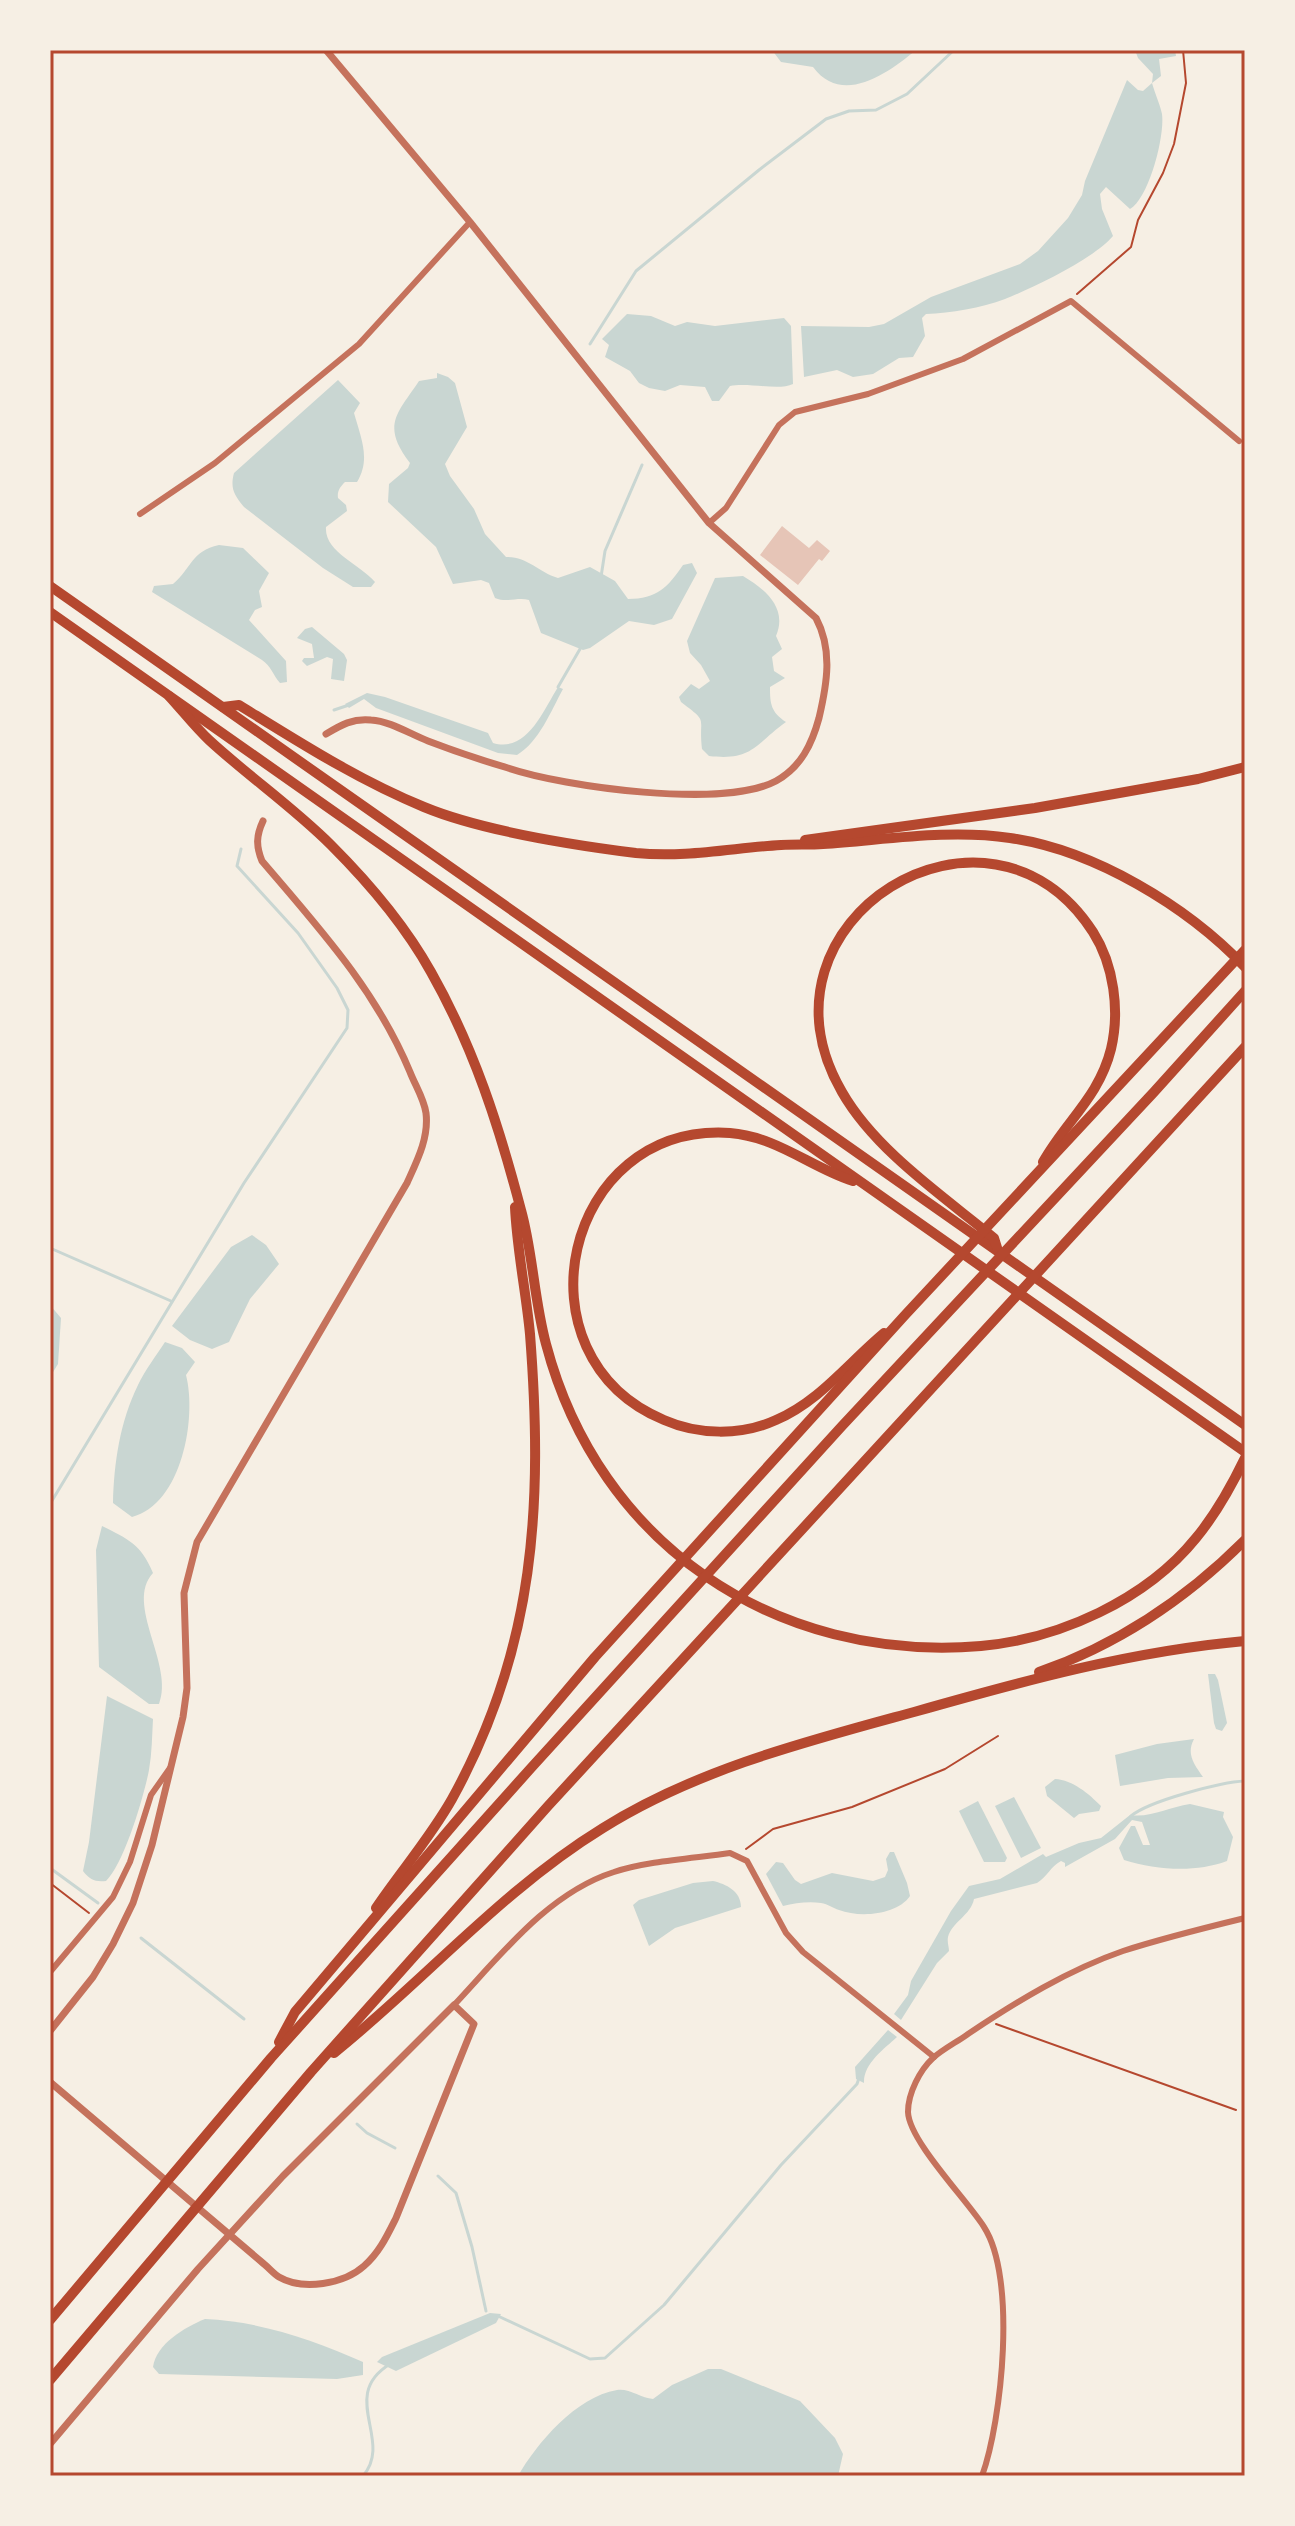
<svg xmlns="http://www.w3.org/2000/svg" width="1295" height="2526" viewBox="0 0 1295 2526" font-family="'Exo 2',sans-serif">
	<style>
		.water { fill: #c9d6d2 }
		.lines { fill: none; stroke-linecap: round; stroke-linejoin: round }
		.stream { stroke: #c9d6d2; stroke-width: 3 }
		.building { fill: #e6c5b7 }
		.path { stroke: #b5482f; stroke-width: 2 }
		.minor { stroke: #c5725c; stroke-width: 6 }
		.tertiary { stroke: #c5725c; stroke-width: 7 }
		.motorway { stroke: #b5482f; stroke-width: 10 }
		.neatline { fill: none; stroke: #b5482f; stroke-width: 3 }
	</style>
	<rect width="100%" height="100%" fill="#f6efe4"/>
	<g class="water">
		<path d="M772 50H916C887 74 842 106 813 67L781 62Z"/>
		<path d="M1135 50H1175L1176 56 1159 59 1161 76 1152 83C1155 94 1160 104 1162 114 1165 136 1149 198 1130 209L1106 187 1100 194 1102 209 1113 236C1095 258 1033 288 1005 299 981 308 951 313 926 314L922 318 925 336 913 357 899 358 873 374 853 377 837 370 804 377 801 326 869 327 884 324 931 297 1020 264 1038 251 1068 218 1082 195 1085 181 1127 80 1138 90 1143 91 1152 83 1153 74 1138 58Z"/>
		<path d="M627 314 651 316 675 326 687 322 715 326 784 318 791 326 793 384C779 391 748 382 730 386L719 401H712L705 387 680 385 665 391 649 388 639 383 630 371 605 357 609 345 602 339Z"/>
		<path d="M437 373 448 377 455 383 467 427 445 464 450 476 474 509 485 534 506 557C527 556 538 572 558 578L590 567 615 581 628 599C657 599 668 587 683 565L692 563 697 573 672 619 654 625 629 621 590 648 583 650 541 633 529 600C517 597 507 603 495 598L489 583 481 580 453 584 436 547 388 502 389 484 408 468 410 463C381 425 397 414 419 381L437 378Z"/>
		<path d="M338 380 360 403 354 413C361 438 371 459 357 482H345C340 487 337 491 338 498L346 505 347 511 326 527C324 552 360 564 375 582L371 587H353L323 568 244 507C234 495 230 488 234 473Z"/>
		<path d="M219 545 243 548 269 573 259 591 262 607 255 610 249 620 286 661 287 682 280 683C273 675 271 666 262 660L152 592 154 586 173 584C192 568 191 551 219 545Z"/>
		<path d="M743 576C765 589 788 608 776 636L782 649 772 657 774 671 785 678 770 687C770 704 771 712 786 722 754 745 753 761 709 756L702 749C698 715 710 724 681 702L679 697 691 684 699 689 710 681 701 665 690 653 687 641 715 578Z"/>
		<polygon points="312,627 344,654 347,660 344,681 331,679 333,659 327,657 307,666 302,661 304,658 314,658 312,644 297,638 305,629"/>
		<path d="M558 687 563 689C551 711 539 742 517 755L498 753 376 708 364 699 349 708 345 704 367 693 385 697 488 733 493 743C527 753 543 711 558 687Z"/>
		<polygon points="252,1235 266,1245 279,1264 250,1299 229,1342 212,1349 190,1340 172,1326 231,1247"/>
		<polygon points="50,1305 61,1318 58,1364 50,1377"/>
		<path d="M165 1342 182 1348 195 1362 186 1375C197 1418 182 1504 132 1517L113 1503C114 1462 120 1422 138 1385 145 1370 156 1356 165 1342Z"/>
		<path d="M102 1526C128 1539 141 1544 153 1573 124 1604 175 1665 159 1704H149L99 1667 96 1550Z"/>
		<polygon points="1208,1674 1215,1674 1218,1680 1227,1723 1222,1731 1216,1729 1214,1723"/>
		<path d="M107 1696 153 1719C152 1736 152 1753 149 1770 144 1796 124 1864 106 1881 95 1882 90 1880 83 1871L89 1842Z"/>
		<path d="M1194 1739C1186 1754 1194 1764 1203 1777L1168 1778 1120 1786 1115 1755 1157 1744Z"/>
		<path d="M1055 1779C1073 1780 1089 1794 1101 1806L1099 1811 1079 1814 1074 1818 1047 1796 1045 1787Z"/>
		<polygon points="1014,1797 1041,1848 1021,1858 995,1806"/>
		<polygon points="978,1801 1007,1858 1005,1862 984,1862 959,1811"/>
		<path d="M1190 1804 1224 1812 1223 1817 1233 1837 1227 1861C1195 1873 1157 1870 1124 1860L1119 1848 1131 1826H1135L1143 1845H1150L1142 1822 1132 1820 1115 1839 1065 1867V1863L1061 1861C1051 1866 1047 1877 1037 1883L974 1899C971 1915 952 1922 948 1937 947 1942 949 1947 949 1951L937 1963 901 2020 894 2014 908 1995 911 1981 951 1911 969 1886 1000 1879 1043 1854 1046 1857 1079 1843 1101 1838 1130 1815C1151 1818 1169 1807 1190 1804Z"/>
		<path d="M890 1852H894L907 1883 910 1896C897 1915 860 1918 839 1910 833 1908 828 1904 821 1903 809 1901 795 1903 783 1906L766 1874 776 1862 783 1863 795 1880 801 1884 832 1873 873 1881 885 1877 888 1870 886 1859Z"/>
		<path d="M713 1881C726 1884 741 1891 741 1907L675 1928 649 1946 633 1905 639 1900 693 1883Z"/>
		<path d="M888 2030 897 2037C884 2049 863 2064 864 2083L856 2079 855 2067Z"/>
		<polygon points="490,2313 501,2314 496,2323 396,2371 377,2362 382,2357"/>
		<path d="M205 2319C258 2321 314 2340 363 2362V2375L337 2379 159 2374 153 2367C156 2344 185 2327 205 2319Z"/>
		<path d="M708 2369H721L800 2401 835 2438 843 2454 838 2476H518C537 2443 576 2397 617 2390 629 2388 641 2398 653 2399L672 2385Z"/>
	</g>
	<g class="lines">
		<g class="stream">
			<polyline points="590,344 636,271 759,170 826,119 849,111 876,110 907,94 954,50"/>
			<polyline points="601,577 605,551 642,465"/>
			<polyline points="558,687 580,649"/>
			<polyline points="334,710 349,705"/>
			<polyline points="50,1248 171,1301"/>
			<polyline points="50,1504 244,1183 347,1028 348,1010 337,988 298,933 237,866 241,849"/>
			<path d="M1131 1816C1149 1801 1221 1782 1245 1781"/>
			<polyline points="50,1868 98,1903"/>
			<polyline points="141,1938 244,2019"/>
			<polyline points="357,2124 367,2133 395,2148"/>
			<polyline points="438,2176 456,2193 472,2247 486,2311"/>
			<polyline points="498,2316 590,2359 605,2358 664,2305 781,2165 857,2084 859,2078"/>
			<path d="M363 2476C394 2440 338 2396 390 2364"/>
		</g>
	</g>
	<polygon class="building" points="782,526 809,548 817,540 830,551 822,561 819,559 798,585 760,555"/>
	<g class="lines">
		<g class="path">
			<polyline points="1077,294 1131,247 1138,220 1163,173 1174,144 1186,83 1183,50"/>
			<polyline points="746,1849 773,1829 852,1807 945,1769 998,1736"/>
			<polyline points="50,1883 89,1913"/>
			<polyline points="996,2024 1236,2110"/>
		</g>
		<g class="minor">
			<polyline points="140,514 215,463 359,344 470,222"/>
			<polyline points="709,523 726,508 779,425 795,412 868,394 963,359 1071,301 1239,441"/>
			<polyline points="50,1972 113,1897 130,1862 151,1795 170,1768"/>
			<path d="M454 2005C500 1956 548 1893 614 1872 646 1861 696 1858 730 1853L747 1861 786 1933 803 1952 934 2057"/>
			<path d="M982 2476C1002 2420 1017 2278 984 2227 967 2200 909 2141 908 2112 908 2093 920 2070 933 2058 943 2049 957 2042 968 2034 1016 2002 1068 1970 1123 1951 1163 1938 1204 1928 1245 1918"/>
		</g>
		<g class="tertiary">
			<path d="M326 50 470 222 709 523 816 618C833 650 827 684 819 718 812 744 801 767 776 781 724 809 564 787 508 768 481 760 454 751 428 741 410 734 390 721 371 720 353 718 341 725 326 734"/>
			<path d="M50 2031 93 1977 113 1944 133 1903 152 1845 183 1717 187 1688 184 1593 197 1542 407 1183C417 1161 429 1138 426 1113 424 1099 415 1085 410 1072 376 990 319 928 262 861 256 846 256 836 263 821"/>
			<path d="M50 2082 264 2264C269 2268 274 2274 279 2277 303 2291 344 2284 364 2266 379 2253 387 2236 396 2218L474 2024 454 2005 283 2176 198 2269 50 2444"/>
		</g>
		<g class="motorway">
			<polyline points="50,586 1245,1425"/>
			<polyline points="50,612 1245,1452"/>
			<path d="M169 696C182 710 195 727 209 740 248 776 293 807 331 845 368 882 406 927 431 972 474 1048 499 1126 521 1210 533 1253 534 1300 546 1344 599 1545 776 1663 981 1646 1059 1639 1146 1600 1196 1538 1216 1514 1231 1487 1245 1458"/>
			<path d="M223 707 239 705C299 742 358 780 424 807 482 831 573 845 636 853 684 858 733 848 781 845 795 844 809 845 823 844 885 840 948 829 1010 838 1094 850 1187 906 1245 967"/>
			<polyline points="805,840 1035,808 1198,779 1245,767"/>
			<path d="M853 1181C810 1167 778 1137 730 1133 564 1122 511 1356 664 1420 698 1435 741 1436 776 1420 820 1401 848 1363 884 1333"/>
			<path d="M998 1251 994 1238C943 1196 875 1150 842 1092 742 920 989 770 1093 932 1114 965 1120 1011 1111 1049 1099 1097 1066 1121 1043 1162"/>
			<path d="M1039 1672C1117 1645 1187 1598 1245 1540"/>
			<path d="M376 1908C401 1871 430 1838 452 1799 536 1647 543 1503 530 1334 526 1292 517 1250 515 1207"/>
			<polyline points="279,2042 295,2012 595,1657 906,1314 1245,950"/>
			<path d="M334 2053C425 1980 502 1890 603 1828 697 1769 808 1741 914 1712 1023 1681 1132 1651 1245 1641"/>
			<polyline points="50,2320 271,2058 531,1768 842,1426 1154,1092 1245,991"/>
			<polyline points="50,2380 311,2072 548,1806 1245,1047"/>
		</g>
	</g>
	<rect width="1295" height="2526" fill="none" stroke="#f6efe4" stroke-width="104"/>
	<rect x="52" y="52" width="1191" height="2422" class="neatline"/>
</svg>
